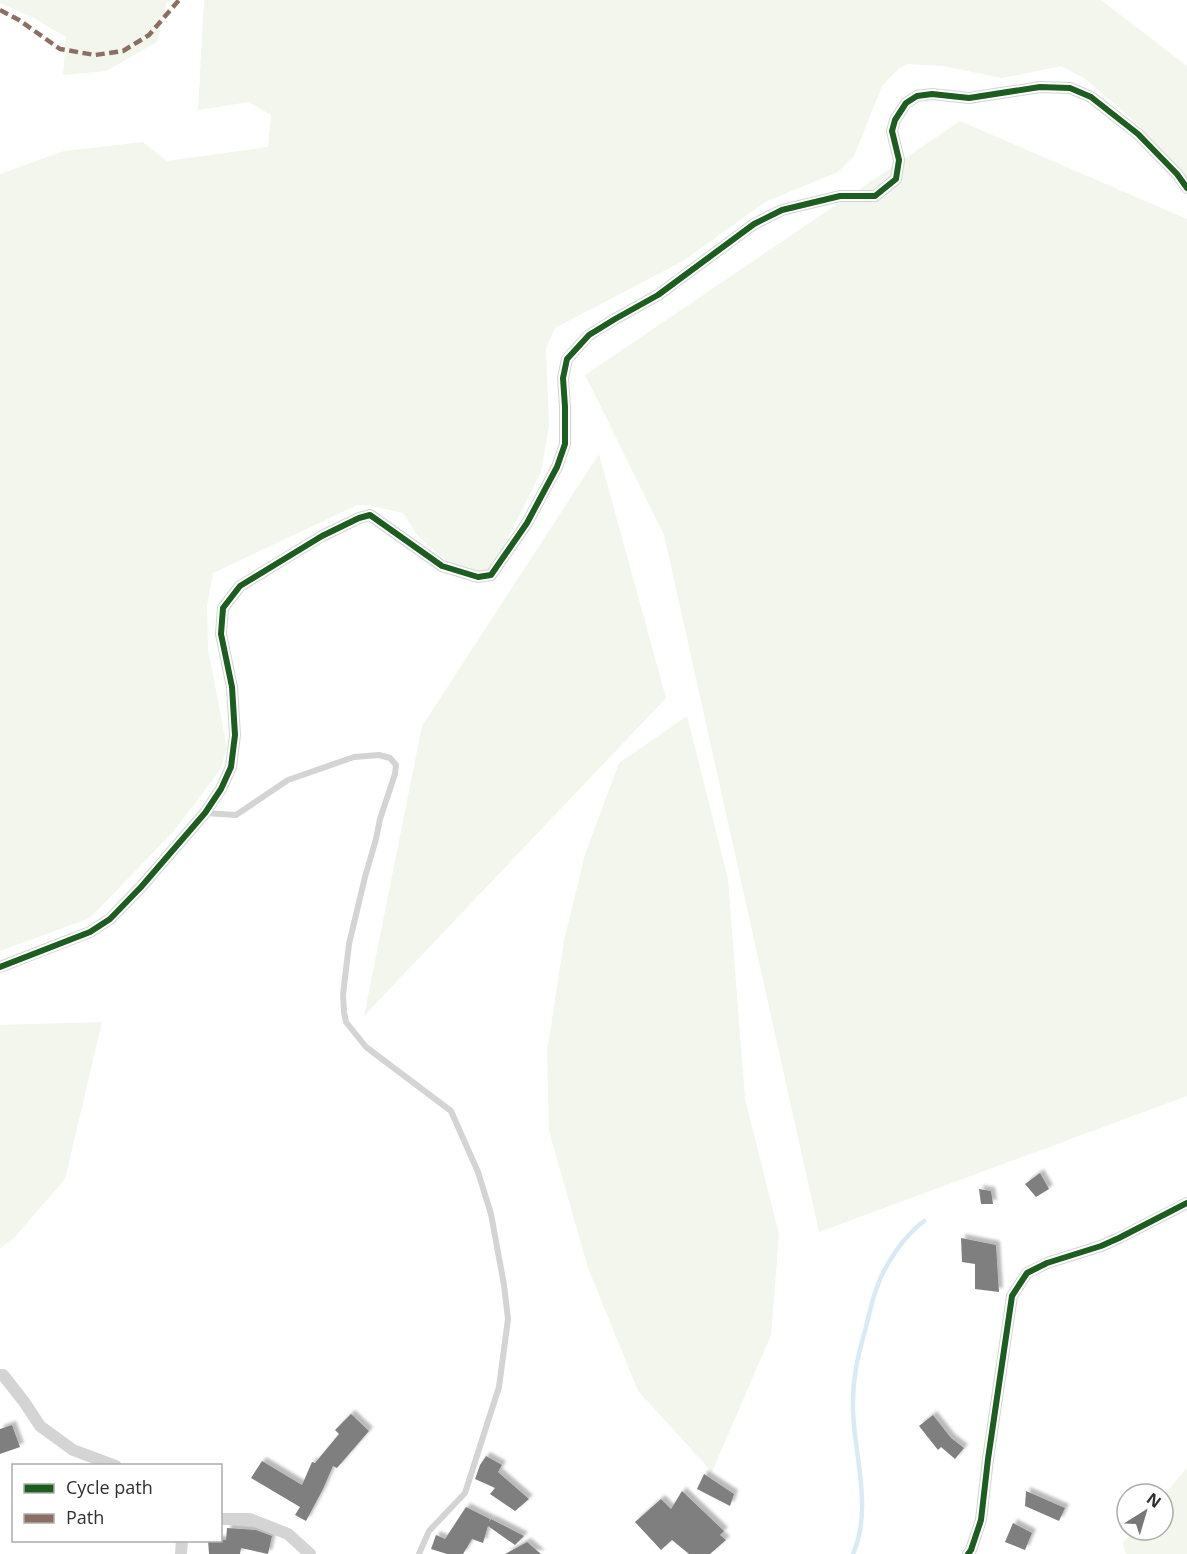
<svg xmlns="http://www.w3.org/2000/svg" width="1187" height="1554" viewBox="0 0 1187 1554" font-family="'Open Sans',sans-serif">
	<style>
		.green { fill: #f2f6ec }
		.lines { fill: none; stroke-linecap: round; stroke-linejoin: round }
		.stream { stroke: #d8ebf4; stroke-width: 4.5 }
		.building { fill: #7f7f7f; filter: url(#shadow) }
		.service { stroke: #d4d4d4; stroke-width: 6 }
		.minor { stroke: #d4d4d4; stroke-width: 12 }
		.quiet { stroke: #8d6e63; stroke-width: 4.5; stroke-dasharray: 9 4.5; stroke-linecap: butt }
		.cycleway-casing { stroke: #fff; stroke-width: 10 }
		.cycleway { stroke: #1b5e20; stroke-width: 6 }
	</style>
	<defs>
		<filter id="shadow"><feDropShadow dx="4" dy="-4" stdDeviation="1.5" flood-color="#0004"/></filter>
	</defs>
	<rect width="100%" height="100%" fill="#fff"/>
	<g class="green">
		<polygon points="0,0 172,0 167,2 157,42 106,71 63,75 66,37 32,17 0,3"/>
		<polygon points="204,0 1101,0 1187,66 1187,181 1157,145 1132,119 1084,78 1061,66 1002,78 943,66 908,64 898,69 882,86 854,156 838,172 765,202 683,261 555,328 546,348 549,425 541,472 493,568 471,574 460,573 417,535 403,513 368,505 357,505 213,573 207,606 208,649 227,748 220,770 173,832 90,918 0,951 0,174 64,151 143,142 167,161 268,147 271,115 249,102 198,110"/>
		<polygon points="960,121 1187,219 1187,1096 819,1232 664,535 585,375"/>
		<polygon points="599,454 666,698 364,1016 422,726"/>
		<polygon points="687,716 728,879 745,1098 779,1234 771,1335 712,1472 638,1391 588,1268 549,1131 547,1052 564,941 585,854 619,763"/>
		<polygon points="102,1022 65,1179 13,1239 0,1248 0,1025"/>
		<polygon points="1187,1468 1187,1554 1126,1554 1123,1543 1134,1530 1163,1530 1163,1496"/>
	</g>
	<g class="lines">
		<path class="stream" d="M853 1554C873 1508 854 1456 853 1409 852 1379 858 1355 866 1327 869 1314 872 1300 877 1287 885 1264 904 1236 924 1221"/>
	</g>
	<g class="building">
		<polygon points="1040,1173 1049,1189 1036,1197 1025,1184"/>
		<polygon points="979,1189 991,1191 993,1204 981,1204"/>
		<polygon points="961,1238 996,1245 999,1292 975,1289 975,1264 962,1262"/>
		<polygon points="351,1414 369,1431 337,1468 333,1466 323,1489 306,1521 295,1515 300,1507 251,1478 262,1461 302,1485 312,1462 315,1463 339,1434 335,1430"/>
		<polygon points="933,1415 951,1438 964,1448 955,1459 941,1447 938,1450 919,1426"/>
		<polygon points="12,1425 20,1447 0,1454 0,1429"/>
		<polygon points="486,1456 502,1465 498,1472 529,1499 515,1511 490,1494 495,1488 475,1479 480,1465"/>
		<polygon points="704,1474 734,1494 730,1506 697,1489"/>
		<polygon points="682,1491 724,1531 720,1535 726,1540 710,1554 689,1554 672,1540 661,1550 635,1522 661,1499 671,1509"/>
		<polygon points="1026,1491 1065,1508 1059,1521 1025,1506"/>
		<polygon points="466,1507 490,1519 489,1522 491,1519 524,1536 515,1545 488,1526 483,1543 472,1539 463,1554 447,1554 431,1549 436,1535 445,1539"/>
		<polygon points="1013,1523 1032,1533 1025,1550 1005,1542"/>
		<polygon points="227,1528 256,1530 272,1536 268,1554 241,1548 240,1554 209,1554 208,1540 226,1540"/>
		<polygon points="527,1542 541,1554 505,1554"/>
	</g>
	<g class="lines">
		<polyline class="service" points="205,813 236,815 288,780 354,757 379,755 390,758 396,765 395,774 380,819 376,839 365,877 349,944 343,995 344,1012 346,1022 366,1047 451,1111 478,1172 491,1214 504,1285 508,1319 499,1387 465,1493 429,1531 419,1554"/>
		<g class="minor">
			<polyline points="0,967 90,932 110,919 141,887 205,813 221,789 231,767 235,735 232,687 221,634 223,608 240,586 322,536 359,518 370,515 442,566 478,577 491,575 527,523 557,467 565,444 565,407 563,378 567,359 589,335 615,319 658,295 754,224 782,210 840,196 875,196 896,179 899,160 892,131 895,120 906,103 917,96 932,94 969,98 1040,87 1070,88 1091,97 1138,134 1177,174 1187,188"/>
			<polyline points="0,1375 3,1375 25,1403 40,1426 73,1450 116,1466"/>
			<polyline points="220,1519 250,1519 288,1534 310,1554"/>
			<polyline points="181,1554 182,1540"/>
			<polyline points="968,1554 971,1550 981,1520 988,1459 1012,1296 1027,1273 1047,1263 1101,1246 1119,1238 1187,1203"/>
		</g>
		<polyline class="quiet" points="0,10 19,20 60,49 95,55 123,51 149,35 179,0"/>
		<g class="cycleway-casing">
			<g id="cycleway">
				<polyline points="0,967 90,932 110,919 141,887 205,813 221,789 231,767 235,735 232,687 221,634 223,608 240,586 322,536 359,518 370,515 442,566 478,577 491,575 527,523 557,467 565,444 565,407 563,378 567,359 589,335 615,319 658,295 754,224 782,210 840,196 875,196 896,179 899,160 892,131 895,120 906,103 917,96 932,94 969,98 1040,87 1070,88 1091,97 1138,134 1177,174 1187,188"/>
				<polyline points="968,1554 971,1550 981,1520 988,1459 1012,1296 1027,1273 1047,1263 1101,1246 1119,1238 1187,1203"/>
			</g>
		</g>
		<use href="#cycleway" class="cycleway"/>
	</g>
	<rect x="12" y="1464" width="210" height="78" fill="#ffffff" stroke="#acacac" stroke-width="1.5"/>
	<rect x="24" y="1484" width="30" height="9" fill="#1b5e20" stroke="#acacac" stroke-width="1.5"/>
	<text x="66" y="1494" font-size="18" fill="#2f2f2f">Cycle path</text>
	<rect x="24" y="1514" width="30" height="9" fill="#8d6e63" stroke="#acacac" stroke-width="1.5"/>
	<text x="66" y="1524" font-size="18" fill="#2f2f2f">Path</text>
	<g transform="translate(1145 1512) rotate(37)"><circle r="28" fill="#ffffff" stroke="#acacac" stroke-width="1.5"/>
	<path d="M0-4.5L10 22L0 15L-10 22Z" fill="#787878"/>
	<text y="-9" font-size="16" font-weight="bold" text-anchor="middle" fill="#2f2f2f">N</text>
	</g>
</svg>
